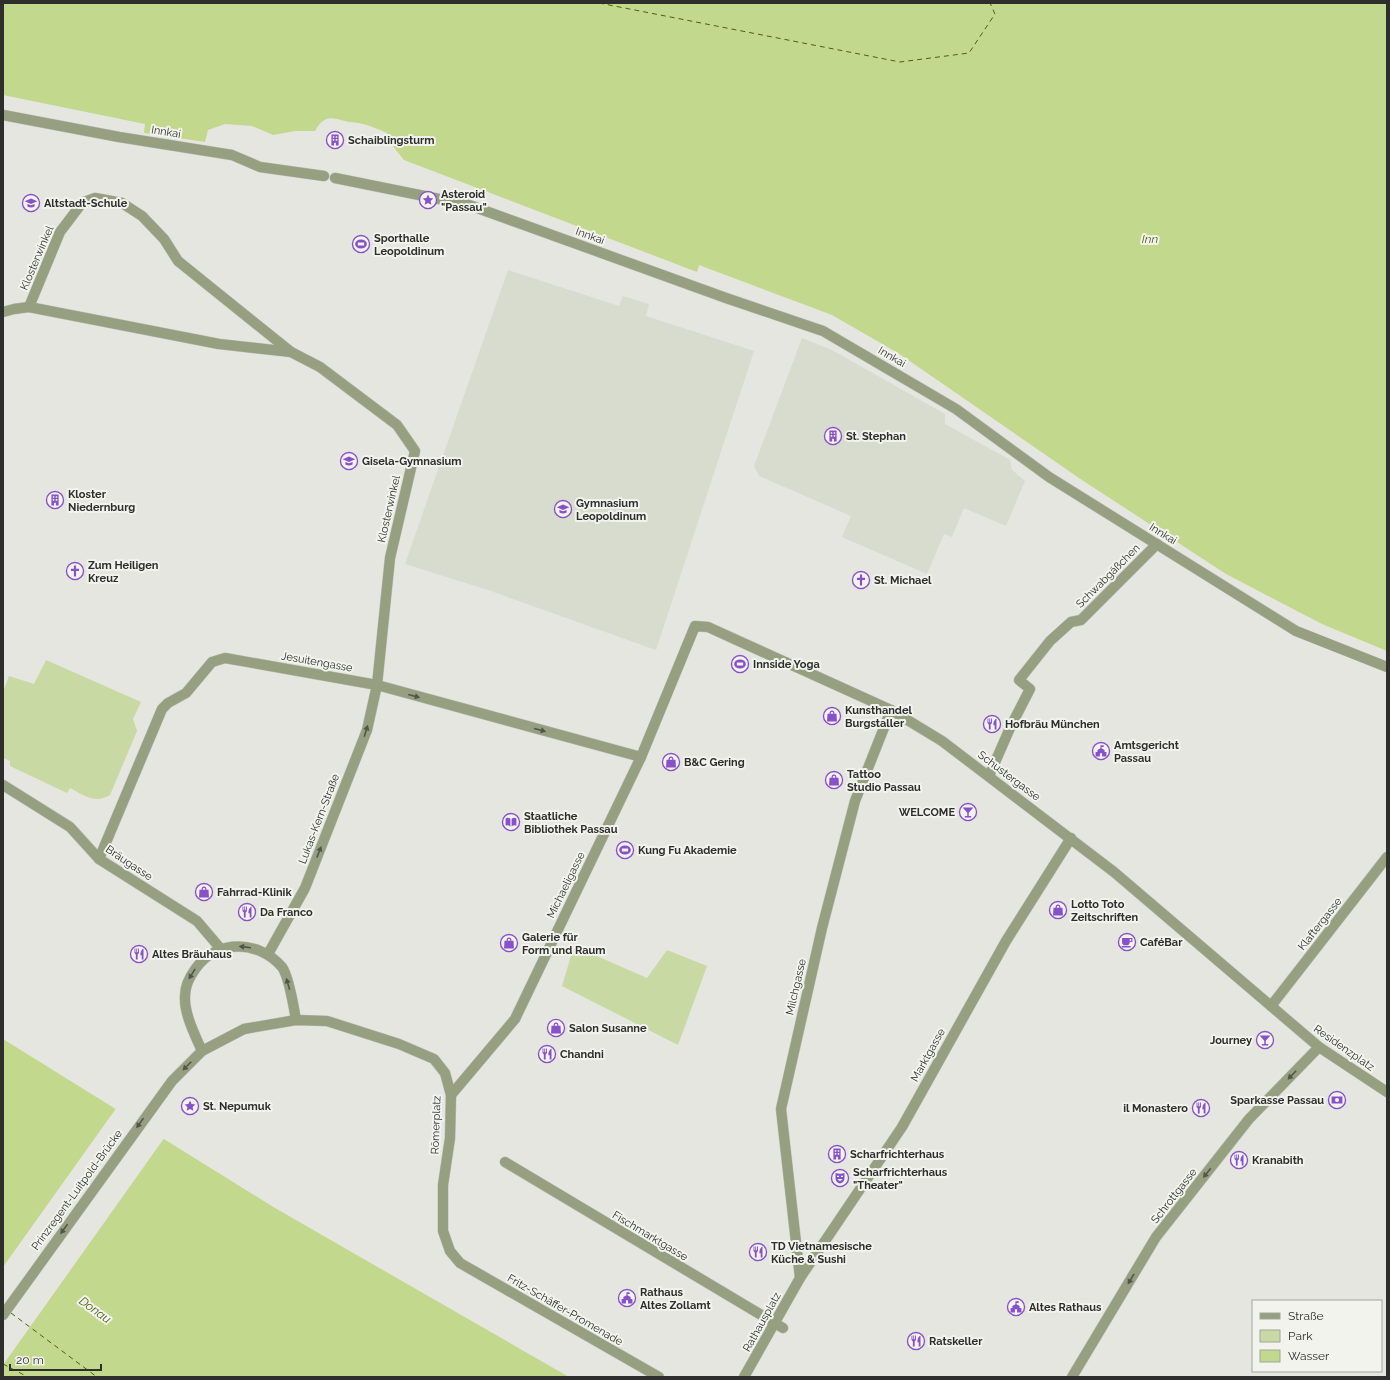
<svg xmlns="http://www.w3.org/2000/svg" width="1390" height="1380" viewBox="0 0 1390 1380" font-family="Raleway,sans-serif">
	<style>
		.built { fill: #d7dcce }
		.green { fill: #c9d9a3 }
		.water { fill: #c2d88d }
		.pier { fill: #e4e6df }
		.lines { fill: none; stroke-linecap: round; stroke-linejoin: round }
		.ferry { stroke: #4e600d; stroke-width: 1; stroke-dasharray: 5 4; stroke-linecap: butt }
		.lane-casing { stroke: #c0c1bb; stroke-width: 11 }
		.street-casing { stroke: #c0c1bb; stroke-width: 11 }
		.lane { stroke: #969f80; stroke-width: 10 }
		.street { stroke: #969f80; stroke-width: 10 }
		.oneway { fill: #525649 }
		.labels { text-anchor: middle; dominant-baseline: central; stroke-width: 4; stroke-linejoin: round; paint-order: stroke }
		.street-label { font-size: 11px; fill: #2e2f2c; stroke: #f1f3ec }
		.poi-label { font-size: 11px; font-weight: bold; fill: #2e2f2c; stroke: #f1f3ec; text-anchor: start }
		.water-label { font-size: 12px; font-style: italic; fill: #4e600d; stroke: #f1f3ec }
	</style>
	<rect width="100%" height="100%" fill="#e4e6df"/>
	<g class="built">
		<polygon points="508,270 619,306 623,296 649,304 646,316 754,351 656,650 488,590 405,564"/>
		<polygon points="802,338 832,350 945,414 945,424 1010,460 1012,470 1025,481 1006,526 964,508 952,537 944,534 927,574 842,537 851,516 759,476 754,466"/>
	</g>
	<g class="green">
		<path d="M46 660 141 702 133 719 137 731 110 795C95 804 85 796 70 788L67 793 10 766V761L3 758V692L9 676 34 684Z"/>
		<polygon points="574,946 647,978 667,950 707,966 678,1045 562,986"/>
	</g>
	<g class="water">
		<path d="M3 3H1387V651L1322 624 1226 574 1079 478 898 353 832 315 699 265 697 272 404 160 392 145 387 133C374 127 364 123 350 122 333 119 326 112 315 131H295L273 135 252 126 225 124 208 130 205 142 144 133 145 124 3 95Z"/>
		<polygon points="3,1039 275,1208 569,1377 3,1377"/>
	</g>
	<polygon class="pier" points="117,1107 165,1137 3,1365 3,1267"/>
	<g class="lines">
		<g class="ferry">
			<polyline points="599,3 900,62 969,53 995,14 990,3"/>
			<polyline points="11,1313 97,1377"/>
			<polyline points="3,1364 28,1377"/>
		</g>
		<g class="lane-casing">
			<polygon id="lane" points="95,198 122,203 142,216 164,239 178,261 291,352 219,344 29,307 60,232 82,203"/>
		</g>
		<g class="street-casing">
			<g id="street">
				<polyline points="3,115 119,137 232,155 260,167 324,176"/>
				<polyline points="335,178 469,205 726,298 823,331 956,409 1049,477 1296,631 1387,667"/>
				<polyline points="3,312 14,309 29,307"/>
				<polyline points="989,776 1010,728 1030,689 1019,680 1050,641 1071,622 1081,620 1157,544"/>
				<polyline points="3,785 70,827 99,859 197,921 220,948"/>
				<polyline points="99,859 162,709 168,703 186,693 212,662 225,658 377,685 641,757"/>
				<polyline points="268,954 305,888 367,730 377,685 390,558 415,451 397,425 320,367 291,352"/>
				<polyline points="1271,1006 1387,857"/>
				<path d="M202 1051C195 1035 184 1014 185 996 185 986 190 976 196 968 217 939 259 940 282 967 288 975 294 1008 296 1020"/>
				<polyline points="451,1095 515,1019 641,757 695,626 708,627 891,710 942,741 1114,872 1319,1047 1387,1092"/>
				<polyline points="505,1162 783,1328"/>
				<polyline points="800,1278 781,1109 822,928 855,801 891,710"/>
				<polyline points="3,1315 172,1081 202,1051 244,1029 296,1020 327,1021 399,1044 434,1059 445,1073 451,1095 450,1138 443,1185 443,1231 450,1251 460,1263 659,1377"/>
				<polyline points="744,1377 800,1278 902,1127 1006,941 1071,838"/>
				<polyline points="1072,1377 1156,1237 1249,1119 1319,1047"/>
			</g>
		</g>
		<use href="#lane" class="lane"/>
		<use href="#street" class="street"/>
	</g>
	<defs><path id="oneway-solid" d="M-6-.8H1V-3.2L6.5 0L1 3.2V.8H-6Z"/></defs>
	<g class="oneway">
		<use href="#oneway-solid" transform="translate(414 696) rotate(15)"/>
		<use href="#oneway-solid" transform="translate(540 730) rotate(15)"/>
		<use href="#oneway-solid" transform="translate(366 731) rotate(-73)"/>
		<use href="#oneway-solid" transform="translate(319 852) rotate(-69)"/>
		<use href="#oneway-solid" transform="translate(245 947) rotate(-173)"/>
		<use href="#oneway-solid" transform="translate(192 974) rotate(121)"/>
		<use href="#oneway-solid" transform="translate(288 984) rotate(-106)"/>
		<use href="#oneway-solid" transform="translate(187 1066) rotate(135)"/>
		<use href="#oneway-solid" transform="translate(1292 1075) rotate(134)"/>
		<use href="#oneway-solid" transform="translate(140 1123) rotate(126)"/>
		<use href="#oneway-solid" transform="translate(1207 1173) rotate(128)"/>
		<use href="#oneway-solid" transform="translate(64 1229) rotate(126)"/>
		<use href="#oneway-solid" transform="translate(1131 1279) rotate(121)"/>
	</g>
	<defs>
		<g id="building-ring" transform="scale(0.9)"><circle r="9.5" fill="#f1f3ec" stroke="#8751c9" stroke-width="1.5"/><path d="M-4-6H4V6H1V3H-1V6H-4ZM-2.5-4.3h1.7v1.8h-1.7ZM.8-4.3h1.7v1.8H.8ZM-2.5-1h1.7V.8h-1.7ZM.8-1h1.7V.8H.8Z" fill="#8751c9"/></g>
		<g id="sight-ring" transform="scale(0.9)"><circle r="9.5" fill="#f1f3ec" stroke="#8751c9" stroke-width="1.5"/><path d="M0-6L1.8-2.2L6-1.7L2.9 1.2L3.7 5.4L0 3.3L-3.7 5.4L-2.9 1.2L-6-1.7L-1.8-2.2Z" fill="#8751c9"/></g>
		<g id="school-ring" transform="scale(0.9)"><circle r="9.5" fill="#f1f3ec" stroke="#8751c9" stroke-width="1.5"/><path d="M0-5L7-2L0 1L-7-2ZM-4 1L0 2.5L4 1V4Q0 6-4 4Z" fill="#8751c9"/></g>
		<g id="stadium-ring" transform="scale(0.9)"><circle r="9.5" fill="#f1f3ec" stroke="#8751c9" stroke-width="1.5"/><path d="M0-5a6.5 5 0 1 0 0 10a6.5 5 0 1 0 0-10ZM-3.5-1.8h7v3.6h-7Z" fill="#8751c9"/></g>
		<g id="church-ring" transform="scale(0.9)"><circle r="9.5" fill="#f1f3ec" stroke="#8751c9" stroke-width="1.5"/><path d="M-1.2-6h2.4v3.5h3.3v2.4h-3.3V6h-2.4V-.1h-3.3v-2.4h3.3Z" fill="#8751c9"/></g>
		<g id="shop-ring" transform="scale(0.9)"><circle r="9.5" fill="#f1f3ec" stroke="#8751c9" stroke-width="1.5"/><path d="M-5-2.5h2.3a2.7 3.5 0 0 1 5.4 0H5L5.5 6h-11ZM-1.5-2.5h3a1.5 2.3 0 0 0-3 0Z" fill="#8751c9"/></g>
		<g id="restaurant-ring" transform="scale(0.9)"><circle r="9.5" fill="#f1f3ec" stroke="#8751c9" stroke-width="1.5"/><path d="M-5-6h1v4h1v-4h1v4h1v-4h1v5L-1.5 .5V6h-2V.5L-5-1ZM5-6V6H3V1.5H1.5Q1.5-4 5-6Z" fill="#8751c9"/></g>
		<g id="civic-ring" transform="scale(0.9)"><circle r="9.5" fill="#f1f3ec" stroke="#8751c9" stroke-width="1.5"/><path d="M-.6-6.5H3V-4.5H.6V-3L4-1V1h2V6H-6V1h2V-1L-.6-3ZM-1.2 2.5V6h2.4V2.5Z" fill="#8751c9"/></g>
		<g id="bar-ring" transform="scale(0.9)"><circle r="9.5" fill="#f1f3ec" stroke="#8751c9" stroke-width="1.5"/><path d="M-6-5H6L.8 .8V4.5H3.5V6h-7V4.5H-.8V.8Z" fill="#8751c9"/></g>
		<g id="library-ring" transform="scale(0.9)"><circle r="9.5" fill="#f1f3ec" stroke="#8751c9" stroke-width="1.5"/><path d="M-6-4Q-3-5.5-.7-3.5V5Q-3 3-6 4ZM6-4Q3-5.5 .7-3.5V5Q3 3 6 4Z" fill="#8751c9"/></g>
		<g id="cafe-ring" transform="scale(0.9)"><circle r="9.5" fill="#f1f3ec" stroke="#8751c9" stroke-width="1.5"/><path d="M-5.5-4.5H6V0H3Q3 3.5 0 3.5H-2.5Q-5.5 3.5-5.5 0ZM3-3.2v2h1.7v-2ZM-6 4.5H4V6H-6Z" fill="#8751c9"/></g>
		<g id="bank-ring" transform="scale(0.9)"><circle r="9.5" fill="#f1f3ec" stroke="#8751c9" stroke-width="1.5"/><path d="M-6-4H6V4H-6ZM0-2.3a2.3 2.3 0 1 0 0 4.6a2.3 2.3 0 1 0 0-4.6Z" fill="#8751c9"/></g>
		<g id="theatre-ring" transform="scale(0.9)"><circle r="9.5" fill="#f1f3ec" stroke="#8751c9" stroke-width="1.5"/><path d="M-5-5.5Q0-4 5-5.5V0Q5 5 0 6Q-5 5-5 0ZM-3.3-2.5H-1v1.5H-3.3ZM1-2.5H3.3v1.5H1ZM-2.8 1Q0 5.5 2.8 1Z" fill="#8751c9"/></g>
	</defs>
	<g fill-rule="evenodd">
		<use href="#building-ring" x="335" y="140"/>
		<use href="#sight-ring" x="428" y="200"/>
		<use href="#school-ring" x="31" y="203"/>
		<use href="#stadium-ring" x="361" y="244"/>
		<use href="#building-ring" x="833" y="436"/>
		<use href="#school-ring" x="349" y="461"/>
		<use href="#building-ring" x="55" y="500"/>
		<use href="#school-ring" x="563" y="509"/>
		<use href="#church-ring" x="75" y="571"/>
		<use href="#church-ring" x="861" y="580"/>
		<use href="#stadium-ring" x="740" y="664"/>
		<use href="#shop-ring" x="832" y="716"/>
		<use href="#restaurant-ring" x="992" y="724"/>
		<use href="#civic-ring" x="1101" y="751"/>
		<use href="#shop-ring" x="671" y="762"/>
		<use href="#shop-ring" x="834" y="780"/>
		<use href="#bar-ring" x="968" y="812"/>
		<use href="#library-ring" x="511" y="822"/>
		<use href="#stadium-ring" x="625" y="850"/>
		<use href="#shop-ring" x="204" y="892"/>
		<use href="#shop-ring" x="1058" y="910"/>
		<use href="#restaurant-ring" x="247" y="912"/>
		<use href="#cafe-ring" x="1127" y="942"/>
		<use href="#shop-ring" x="509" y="943"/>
		<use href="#restaurant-ring" x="139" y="954"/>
		<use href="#shop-ring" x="556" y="1028"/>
		<use href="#bar-ring" x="1265" y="1040"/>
		<use href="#restaurant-ring" x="547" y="1054"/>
		<use href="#bank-ring" x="1337" y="1100"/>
		<use href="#sight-ring" x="190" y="1106"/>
		<use href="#restaurant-ring" x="1201" y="1108"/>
		<use href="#building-ring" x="837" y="1154"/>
		<use href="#restaurant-ring" x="1239" y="1160"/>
		<use href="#theatre-ring" x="840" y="1178"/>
		<use href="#restaurant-ring" x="758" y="1252"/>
		<use href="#civic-ring" x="627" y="1298"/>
		<use href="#civic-ring" x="1016" y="1307"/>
		<use href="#restaurant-ring" x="916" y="1341"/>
	</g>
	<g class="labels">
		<g class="street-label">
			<text transform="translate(166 132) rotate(9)">Innkai</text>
			<text transform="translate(590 236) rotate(20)">Innkai</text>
			<text transform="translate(37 258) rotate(-67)">Klosterwinkel</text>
			<text transform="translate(892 357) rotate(30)">Innkai</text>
			<text transform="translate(389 509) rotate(-77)">Klosterwinkel</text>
			<text transform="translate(1163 534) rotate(32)">Innkai</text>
			<text transform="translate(1108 576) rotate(-45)">Schwabgäßchen</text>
			<text transform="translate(317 662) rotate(10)">Jesuitengasse</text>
			<text transform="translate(1009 776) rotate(37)">Schustergasse</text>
			<text transform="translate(319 819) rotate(-69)">Lukas-Kern-Straße</text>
			<text transform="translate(129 863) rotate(34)">Bräugasse</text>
			<text transform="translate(566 885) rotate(-64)">Michaeligasse</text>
			<text transform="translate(1320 924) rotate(-52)">Klaftergasse</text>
			<text transform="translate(796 987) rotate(-77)">Milchgasse</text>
			<text transform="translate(1344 1048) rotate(35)">Residenzplatz</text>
			<text transform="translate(928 1055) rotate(-61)">Marktgasse</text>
			<text transform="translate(436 1125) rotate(-88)">Römerplatz</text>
			<text transform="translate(77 1190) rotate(-54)">Prinzregent-Luitpold-Brücke</text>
			<text transform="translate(1174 1196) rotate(-52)">Schrottgasse</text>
			<text transform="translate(650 1236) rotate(31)">Fischmarktgasse</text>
			<text transform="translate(565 1310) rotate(30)">Fritz-Schäffer-Promenade</text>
			<text transform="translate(762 1322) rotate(-61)">Rathausplatz</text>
		</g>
		<g class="poi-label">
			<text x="348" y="140">Schaiblingsturm</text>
			<text x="441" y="194">Asteroid<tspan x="441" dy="13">"Passau"</tspan></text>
			<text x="44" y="203">Altstadt-Schule</text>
			<text x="374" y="238">Sporthalle<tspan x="374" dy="13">Leopoldinum</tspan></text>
			<text x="846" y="436">St. Stephan</text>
			<text x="362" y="461">Gisela-Gymnasium</text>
			<text x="68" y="494">Kloster<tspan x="68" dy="13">Niedernburg</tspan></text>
			<text x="576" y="503">Gymnasium<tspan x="576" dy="13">Leopoldinum</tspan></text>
			<text x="88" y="565">Zum Heiligen<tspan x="88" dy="13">Kreuz</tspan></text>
			<text x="874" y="580">St. Michael</text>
			<text x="753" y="664">Innside Yoga</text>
			<text x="845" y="710">Kunsthandel<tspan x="845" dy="13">Burgstaller</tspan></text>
			<text x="1005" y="724">Hofbräu München</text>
			<text x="1114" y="745">Amtsgericht<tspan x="1114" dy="13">Passau</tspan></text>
			<text x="684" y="762">B&amp;C Gering</text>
			<text x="847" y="774">Tattoo<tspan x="847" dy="13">Studio Passau</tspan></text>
			<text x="955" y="812" text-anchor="end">WELCOME</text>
			<text x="524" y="816">Staatliche<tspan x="524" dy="13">Bibliothek Passau</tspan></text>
			<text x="638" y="850">Kung Fu Akademie</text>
			<text x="217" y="892">Fahrrad-Klinik</text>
			<text x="1071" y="904">Lotto Toto<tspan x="1071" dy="13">Zeitschriften</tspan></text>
			<text x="260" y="912">Da Franco</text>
			<text x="522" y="937">Galerie für<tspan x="522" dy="13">Form und Raum</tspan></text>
			<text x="1140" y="942">CaféBar</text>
			<text x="152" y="954">Altes Bräuhaus</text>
			<text x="569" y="1028">Salon Susanne</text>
			<text x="1252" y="1040" text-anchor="end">Journey</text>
			<text x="560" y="1054">Chandni</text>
			<text x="1324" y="1100" text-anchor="end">Sparkasse Passau</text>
			<text x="203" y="1106">St. Nepumuk</text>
			<text x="1188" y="1108" text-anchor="end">il Monastero</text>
			<text x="850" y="1154">Scharfrichterhaus</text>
			<text x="1252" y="1160">Kranabith</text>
			<text x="853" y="1172">Scharfrichterhaus<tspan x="853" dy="13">"Theater"</tspan></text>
			<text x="771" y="1246">TD Vietnamesische<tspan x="771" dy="13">Küche &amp; Sushi</tspan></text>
			<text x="640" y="1292">Rathaus<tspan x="640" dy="13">Altes Zollamt</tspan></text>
			<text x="1029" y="1307">Altes Rathaus</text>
			<text x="929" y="1341">Ratskeller</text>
		</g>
		<g class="water-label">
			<text x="1150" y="239">Inn</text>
			<text transform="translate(95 1310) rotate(36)">Donau</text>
		</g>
	</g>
	<rect width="1390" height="1380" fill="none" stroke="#2e2f2c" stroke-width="8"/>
	<rect x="1252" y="1300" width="130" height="72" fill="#f1f3ec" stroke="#a3a59f"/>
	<rect x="1260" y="1313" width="20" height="6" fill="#969f80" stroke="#a3a59f"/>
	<text x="1288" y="1320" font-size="12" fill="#2e2f2c">Straße</text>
	<rect x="1260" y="1330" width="20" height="12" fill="#c9d9a3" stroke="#a3a59f"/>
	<text x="1288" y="1340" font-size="12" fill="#2e2f2c">Park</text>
	<rect x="1260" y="1350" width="20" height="12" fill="#c2d88d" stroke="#a3a59f"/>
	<text x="1288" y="1360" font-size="12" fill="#2e2f2c">Wasser</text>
	<path d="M10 1364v6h91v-6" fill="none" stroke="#2e2f2c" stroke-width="2"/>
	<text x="16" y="1364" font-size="12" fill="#2e2f2c" stroke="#f1f3ec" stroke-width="3" paint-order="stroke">20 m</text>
</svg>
